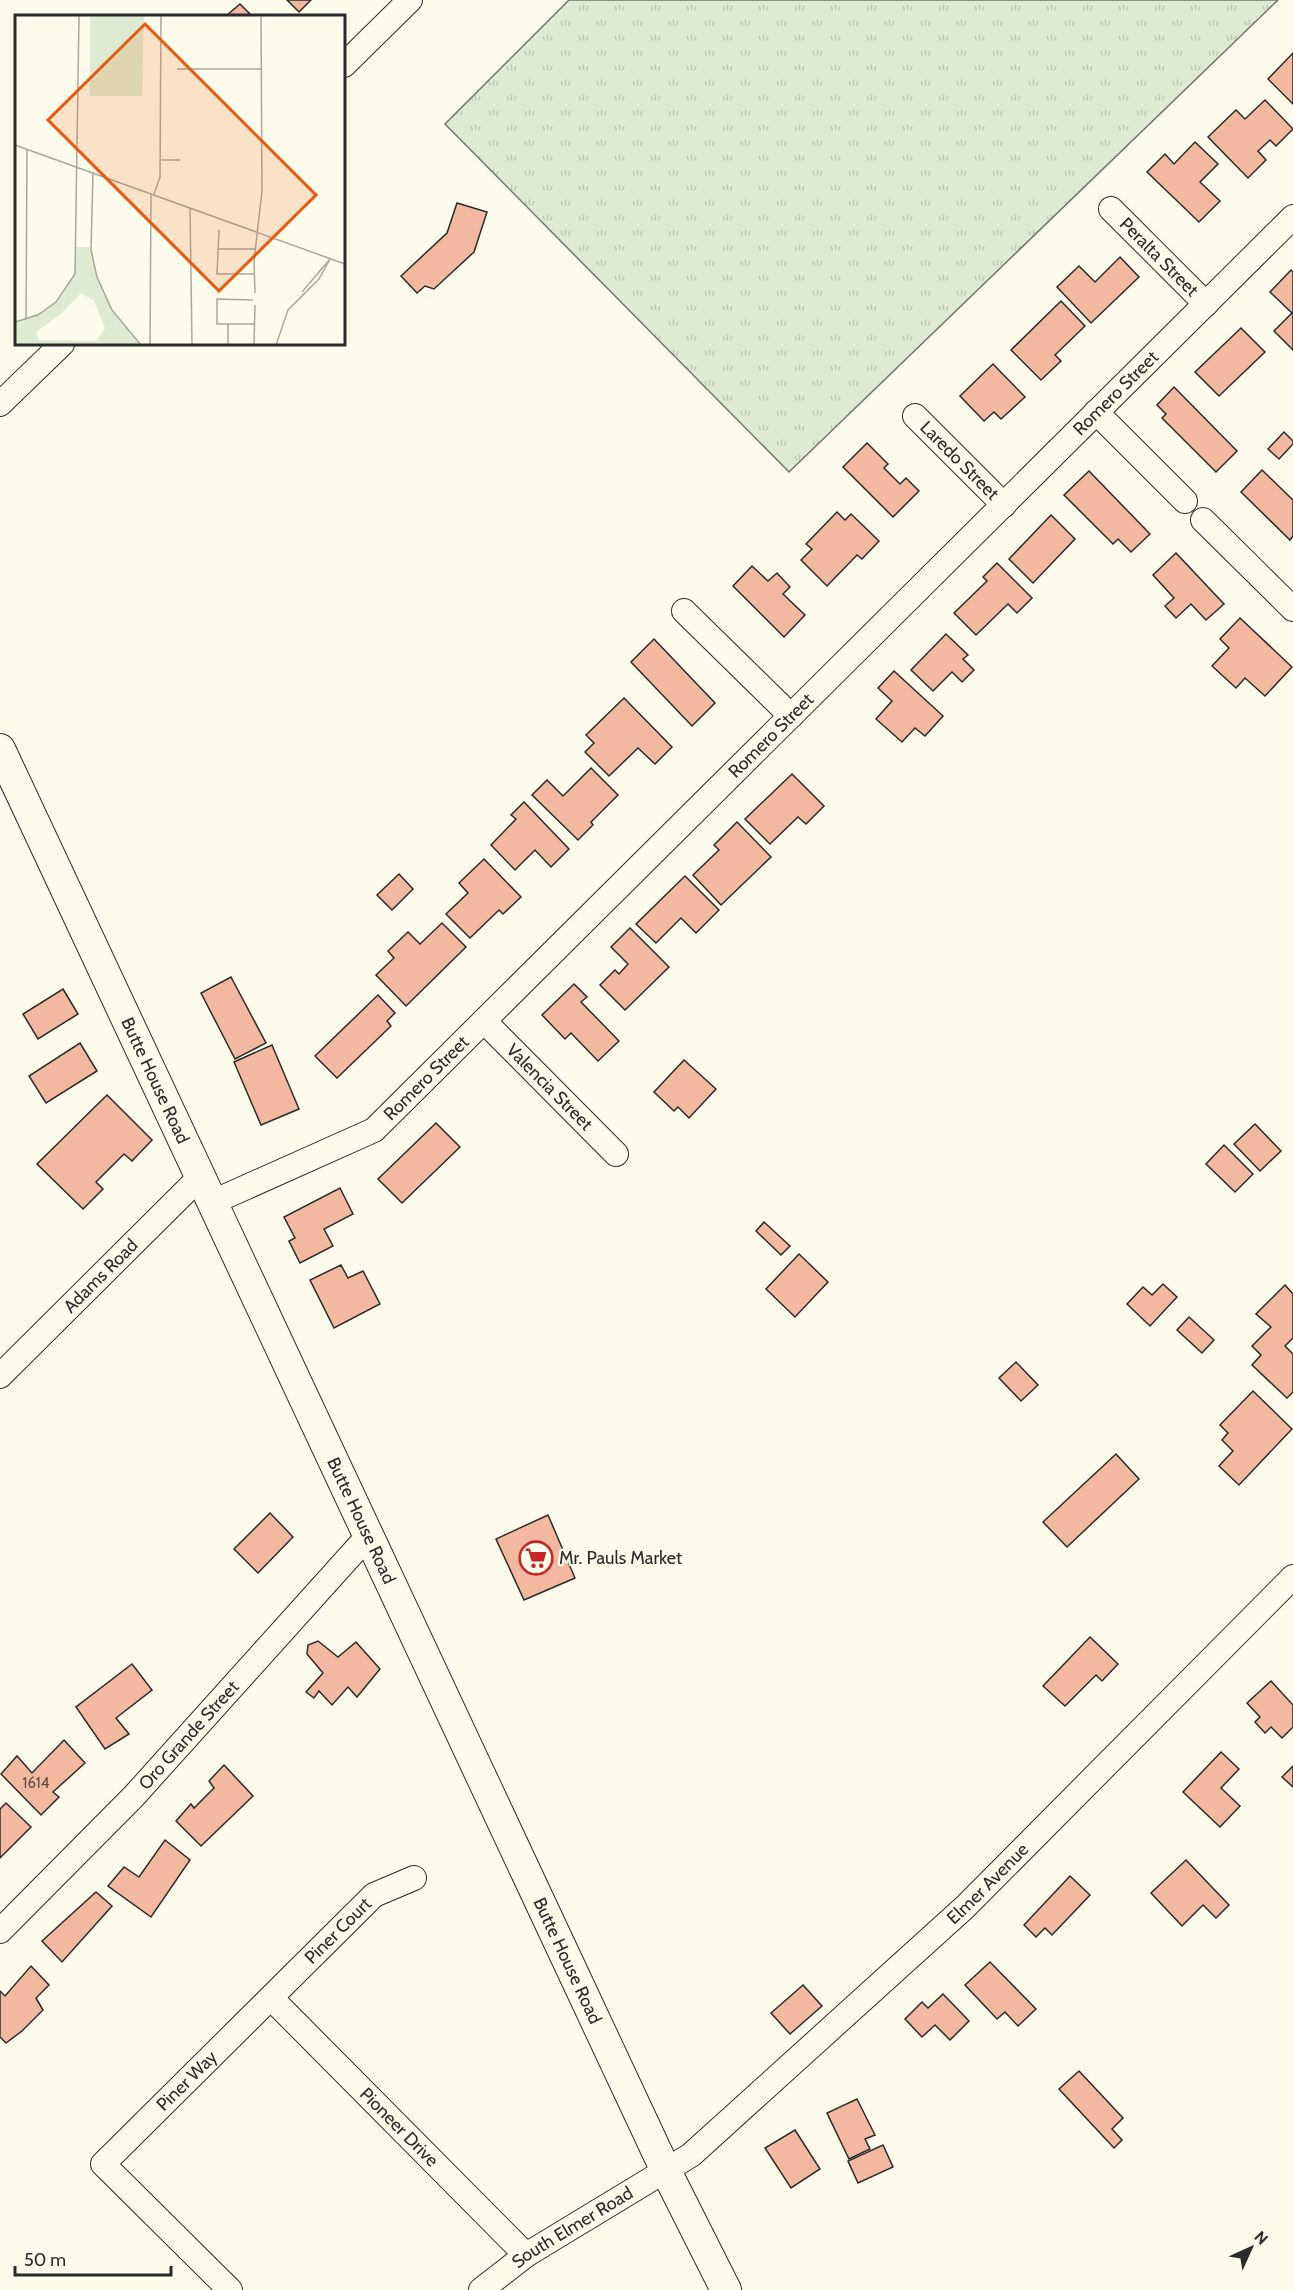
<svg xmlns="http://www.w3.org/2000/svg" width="1293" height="2290" viewBox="0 0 1293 2290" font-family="Cabin,sans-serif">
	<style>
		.grass { fill: url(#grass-tufts); stroke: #74746e; stroke-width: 1.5 }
		.building { fill: #f2b8a0; stroke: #2b2b2b; stroke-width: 1.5 }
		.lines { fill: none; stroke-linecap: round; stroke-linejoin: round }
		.minor-casing { stroke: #2b2b2b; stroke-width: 26 }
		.major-casing { stroke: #2b2b2b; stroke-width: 32 }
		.minor { stroke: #fdfbea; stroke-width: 24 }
		.major { stroke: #fdfbea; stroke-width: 30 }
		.labels { text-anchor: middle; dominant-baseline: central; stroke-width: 4.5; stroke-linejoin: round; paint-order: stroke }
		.number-label { font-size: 15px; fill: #5d4e48 }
		.street-label { font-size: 18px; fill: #2b2b2b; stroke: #fdfbea }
		.poi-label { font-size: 18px; fill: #2b2b2b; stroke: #fdfbea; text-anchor: start }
		.inset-road { fill: none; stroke: #a9a89e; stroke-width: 1.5 }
		.view { fill: #e8590c; fill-opacity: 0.15; stroke: #e8590c; stroke-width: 3 }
		.inset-edge { fill: none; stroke: #2b2b2b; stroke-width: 3 }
	</style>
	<defs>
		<pattern id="grass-tufts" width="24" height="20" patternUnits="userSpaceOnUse" patternTransform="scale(1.5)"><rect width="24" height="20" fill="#deebd1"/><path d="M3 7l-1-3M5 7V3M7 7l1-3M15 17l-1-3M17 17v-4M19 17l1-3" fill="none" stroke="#bfcab4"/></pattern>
	</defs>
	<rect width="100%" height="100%" fill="#fdfbea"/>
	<polygon class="grass" points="569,0 1278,0 789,472 445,124"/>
	<g class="building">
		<polygon points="287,0 311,0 299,12"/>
		<polygon points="240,4 252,16 226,16"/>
		<polygon points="1293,53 1293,104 1268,79"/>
		<polygon points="1265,100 1293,129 1276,146 1270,140 1258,151 1266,160 1248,178 1208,137 1236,110 1245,119"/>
		<polygon points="1195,142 1218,164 1200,182 1220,201 1199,222 1147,172 1165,154 1174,164"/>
		<polygon points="457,203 487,212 474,252 434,289 425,286 417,293 401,276 447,233"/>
		<polygon points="1120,257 1139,277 1091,323 1057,287 1079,266 1095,282"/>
		<polygon points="1291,270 1293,272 1293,350 1274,331 1292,313 1270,292"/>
		<polygon points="1061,301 1085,326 1055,355 1061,361 1041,380 1011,350"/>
		<polygon points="1241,328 1265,352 1219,396 1195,372"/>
		<polygon points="993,364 1025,397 1001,419 994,412 984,421 960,396"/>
		<polygon points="1174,387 1237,451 1216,472 1162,418 1166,414 1157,405"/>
		<polygon points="1284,432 1293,441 1293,444 1279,459 1268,449"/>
		<polygon points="867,443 888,464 884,468 900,484 906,478 919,491 893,517 843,467"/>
		<polygon points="1262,470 1293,500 1293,536 1290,540 1241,492"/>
		<polygon points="1089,471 1150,534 1131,552 1118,539 1113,544 1064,495"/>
		<polygon points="837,512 845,520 851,514 879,541 862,559 857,555 827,586 801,560 812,549 806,544"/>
		<polygon points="1051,515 1075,539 1033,583 1009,559"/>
		<polygon points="1176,553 1224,604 1206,620 1191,604 1176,618 1165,606 1174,598 1153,575"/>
		<polygon points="997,563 1032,598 1017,613 1008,604 976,635 954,613 987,581 983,577"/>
		<polygon points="752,566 768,581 777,573 790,587 783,594 805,615 784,637 733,586"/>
		<polygon points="1240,618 1292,667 1265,696 1245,678 1236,688 1212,666 1229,648 1220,639"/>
		<polygon points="946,634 968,655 963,659 974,670 962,682 952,672 933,691 911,670"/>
		<polygon points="654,639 715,703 692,726 631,662"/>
		<polygon points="894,671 943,716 925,736 915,728 902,742 876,719 892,701 878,688"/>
		<polygon points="624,698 672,747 655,764 638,748 609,776 585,752 594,743 586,735"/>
		<polygon points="591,768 618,795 591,822 593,825 578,840 532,795 547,780 563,796"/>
		<polygon points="792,774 824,806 806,824 798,817 770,844 745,819"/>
		<polygon points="524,802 569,849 551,867 535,850 515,870 491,845 516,819 511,815"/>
		<polygon points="737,822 771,857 721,905 693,875 719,850 714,845"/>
		<polygon points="484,859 521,897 503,914 499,910 470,938 446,914 468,893 459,883"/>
		<polygon points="399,874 413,889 392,910 377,895"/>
		<polygon points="685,876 719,910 696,933 681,918 656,943 636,924"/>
		<polygon points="442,923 466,947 406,1006 376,975 394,958 388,951 408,932 420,944"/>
		<polygon points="630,928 669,967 625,1010 600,985 615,970 619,974 628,964 611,947"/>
		<polygon points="231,977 266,1043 235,1059 201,993"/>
		<polygon points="574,984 587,997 581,1002 619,1041 598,1061 571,1033 565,1039 542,1015"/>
		<polygon points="63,989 78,1014 38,1039 23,1014"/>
		<polygon points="378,995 395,1013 387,1021 391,1026 337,1078 315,1056"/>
		<polygon points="80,1043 97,1071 46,1103 29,1076"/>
		<polygon points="272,1045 299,1109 261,1125 234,1062"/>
		<polygon points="684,1060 716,1089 689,1118 678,1107 674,1111 654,1092"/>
		<polygon points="107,1095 152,1140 132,1161 124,1154 96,1182 103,1189 83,1209 37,1164"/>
		<polygon points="436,1123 460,1147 402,1203 378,1179"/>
		<polygon points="1255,1124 1281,1151 1260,1171 1234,1144"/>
		<polygon points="1224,1145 1253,1174 1235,1192 1206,1164"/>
		<polygon points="340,1188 353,1214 324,1229 333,1246 300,1263 289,1241 295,1238 284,1217"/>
		<polygon points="764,1222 790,1246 781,1255 756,1231"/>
		<polygon points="799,1254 828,1282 795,1317 766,1289"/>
		<polygon points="341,1265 348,1278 363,1271 380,1304 334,1328 310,1280"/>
		<polygon points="1163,1284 1177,1297 1150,1326 1127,1304 1143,1287 1152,1295"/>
		<polygon points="1285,1285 1293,1294 1293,1338 1285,1346 1293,1354 1293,1392 1287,1398 1252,1365 1261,1355 1252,1346 1271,1327 1256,1314"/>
		<polygon points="1189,1317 1214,1340 1202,1353 1177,1330"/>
		<polygon points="1016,1362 1038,1385 1021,1401 999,1378"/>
		<polygon points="1253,1391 1292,1429 1239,1485 1219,1466 1233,1451 1222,1440 1228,1433 1220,1425"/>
		<polygon points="1116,1454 1139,1479 1067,1547 1043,1522"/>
		<polygon points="270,1513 293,1537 258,1573 234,1549"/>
		<polygon points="548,1515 575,1578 524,1600 496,1539"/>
		<polygon points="1090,1637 1118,1664 1102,1681 1096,1675 1065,1706 1043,1686"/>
		<polygon points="318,1641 338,1657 356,1642 380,1669 357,1697 348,1687 332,1705 319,1691 314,1698 306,1692 323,1673 307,1654 308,1645"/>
		<polygon points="132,1664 152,1690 116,1718 129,1734 105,1749 76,1707"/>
		<polygon points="1271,1681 1293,1705 1293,1727 1282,1738 1271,1727 1265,1733 1255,1722 1260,1717 1247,1703"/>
		<polygon points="64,1740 85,1763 53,1792 59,1797 41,1815 1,1774 17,1756 32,1773"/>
		<polygon points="1221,1752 1239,1769 1221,1788 1240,1806 1220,1827 1183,1792"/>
		<polygon points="224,1765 253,1796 201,1846 176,1821 191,1804 194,1808 214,1788 209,1781"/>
		<polygon points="1293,1766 1293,1787 1282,1777"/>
		<polygon points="6,1803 31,1827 0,1858 0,1809"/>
		<polygon points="165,1840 190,1860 151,1917 108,1886 124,1867 139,1877"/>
		<polygon points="1186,1860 1229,1905 1216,1918 1203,1905 1182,1926 1151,1893"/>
		<polygon points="1070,1876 1090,1895 1052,1935 1045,1928 1036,1937 1024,1925"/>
		<polygon points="96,1892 112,1906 62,1962 42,1941"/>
		<polygon points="990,1962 1036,2009 1018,2026 1005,2012 997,2019 965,1985"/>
		<polygon points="31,1966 49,1985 36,1998 43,2010 22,2031 6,2043 0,2037 0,1991 5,1996"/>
		<polygon points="803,1985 822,2006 790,2034 771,2013"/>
		<polygon points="943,1994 969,2021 950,2040 935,2025 922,2037 905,2019 922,2002 928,2008"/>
		<polygon points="1079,2071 1123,2118 1112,2129 1122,2140 1114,2148 1059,2089"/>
		<polygon points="857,2099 875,2135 865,2139 870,2149 849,2159 827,2113"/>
		<polygon points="795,2130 820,2169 791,2188 765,2148"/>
		<polygon points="883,2145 893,2167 858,2183 848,2161"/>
	</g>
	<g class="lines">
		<g class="minor-casing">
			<g id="minor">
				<polyline points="344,65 410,0"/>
				<path id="s1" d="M1111 209 1206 304"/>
				<polyline points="0,404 62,344"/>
				<polyline points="1096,412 1185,501"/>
				<path id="s2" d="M915 416 1004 505"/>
				<polyline points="1203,520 1293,609"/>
				<polyline points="684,611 791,716"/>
				<path id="s3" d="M484 1021 616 1154"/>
				<path id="s4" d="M213 1202 374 1130 1293 217"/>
				<path id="s5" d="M0 1376 201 1176"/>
				<path id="s6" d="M0 1931 134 1796 369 1535"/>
				<path id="s7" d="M271 1998 526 2255"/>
				<path id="s8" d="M230 2290 103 2164 374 1895 414 1878"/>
				<path id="s9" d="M481 2290 526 2255 691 2155 965 1907 1293 1577"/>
			</g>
		</g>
		<g class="major-casing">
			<g id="major">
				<path id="s10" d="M0 749 665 2169 726 2290"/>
			</g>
		</g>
		<use href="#minor" class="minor"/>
		<use href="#major" class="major"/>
	</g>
	<defs>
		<g id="supermarket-ring" transform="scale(1.725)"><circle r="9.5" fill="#fdfbea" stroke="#c62828" stroke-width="1.5"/><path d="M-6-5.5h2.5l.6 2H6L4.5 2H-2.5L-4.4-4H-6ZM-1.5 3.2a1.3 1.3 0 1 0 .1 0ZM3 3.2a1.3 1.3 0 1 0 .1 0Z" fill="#c62828"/></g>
	</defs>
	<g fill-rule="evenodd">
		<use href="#supermarket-ring" x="536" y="1558"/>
	</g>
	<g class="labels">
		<g class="number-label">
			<text x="36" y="1783">1614</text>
		</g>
		<g class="street-label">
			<text stroke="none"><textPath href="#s1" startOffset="68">Peralta Street</textPath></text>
			<text stroke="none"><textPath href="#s4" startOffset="1222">Romero Street</textPath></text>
			<text stroke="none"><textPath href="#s2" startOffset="63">Laredo Street</textPath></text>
			<text stroke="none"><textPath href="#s4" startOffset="736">Romero Street</textPath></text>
			<text stroke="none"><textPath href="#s4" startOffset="250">Romero Street</textPath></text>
			<text stroke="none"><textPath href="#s10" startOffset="366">Butte House Road</textPath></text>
			<text stroke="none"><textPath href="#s3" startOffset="93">Valencia Street</textPath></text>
			<text stroke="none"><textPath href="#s5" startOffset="142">Adams Road</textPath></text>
			<text stroke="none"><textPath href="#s10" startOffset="852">Butte House Road</textPath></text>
			<text stroke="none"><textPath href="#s6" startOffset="272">Oro Grande Street</textPath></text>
			<text stroke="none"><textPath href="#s9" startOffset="652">Elmer Avenue</textPath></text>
			<text stroke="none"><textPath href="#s8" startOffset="510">Piner Court</textPath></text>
			<text stroke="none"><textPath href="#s10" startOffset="1338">Butte House Road</textPath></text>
			<text stroke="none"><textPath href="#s8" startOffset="297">Piner Way</textPath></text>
			<text stroke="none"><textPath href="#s7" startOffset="182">Pioneer Drive</textPath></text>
			<text stroke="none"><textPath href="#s9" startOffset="111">South Elmer Road</textPath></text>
		</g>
		<g class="poi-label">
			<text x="559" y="1558">Mr. Pauls Market</text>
		</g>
	</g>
	<g transform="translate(15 15)">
		<rect width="330" height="330" fill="#fdfbea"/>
		<path d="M75 0H129L127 81H75ZM61 232H76L82 262 97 295 126 330 0 329V307L30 295 48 279 59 259ZM66 278 79 286 90 313 81 326 24 325 21 317 46 299Z" fill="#deebd1" fill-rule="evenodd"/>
		<path class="inset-road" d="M162 54H247M0 130 330 249M146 145H165M78 157 76 235 82 262 97 295 126 330M139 179 145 162 146 0M175 193 177 330M204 215 202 259H239M202 234H241M287 277 315 244M240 278 239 246 247 176 246 0M238 285 202 284V309H239M11 305 12 134M0 307 23 300 41 287 60 259 64 0M135 330 136 178M213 330V309M239 330 240 290M261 330 273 295 304 264 315 244"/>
		<path class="view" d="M130 9 301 180 204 276 33 105Z"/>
		<rect width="330" height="330" class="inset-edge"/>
	</g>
	<g transform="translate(1251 2248) rotate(45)" stroke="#fdfbea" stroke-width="4.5" paint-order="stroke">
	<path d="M0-4.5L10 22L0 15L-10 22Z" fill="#2b2b2b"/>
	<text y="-9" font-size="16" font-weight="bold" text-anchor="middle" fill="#2b2b2b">N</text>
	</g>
	<path d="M15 2266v9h156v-9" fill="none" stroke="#2b2b2b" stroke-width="3"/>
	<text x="24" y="2266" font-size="18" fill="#2b2b2b" stroke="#fdfbea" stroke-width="4.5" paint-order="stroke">50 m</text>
</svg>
